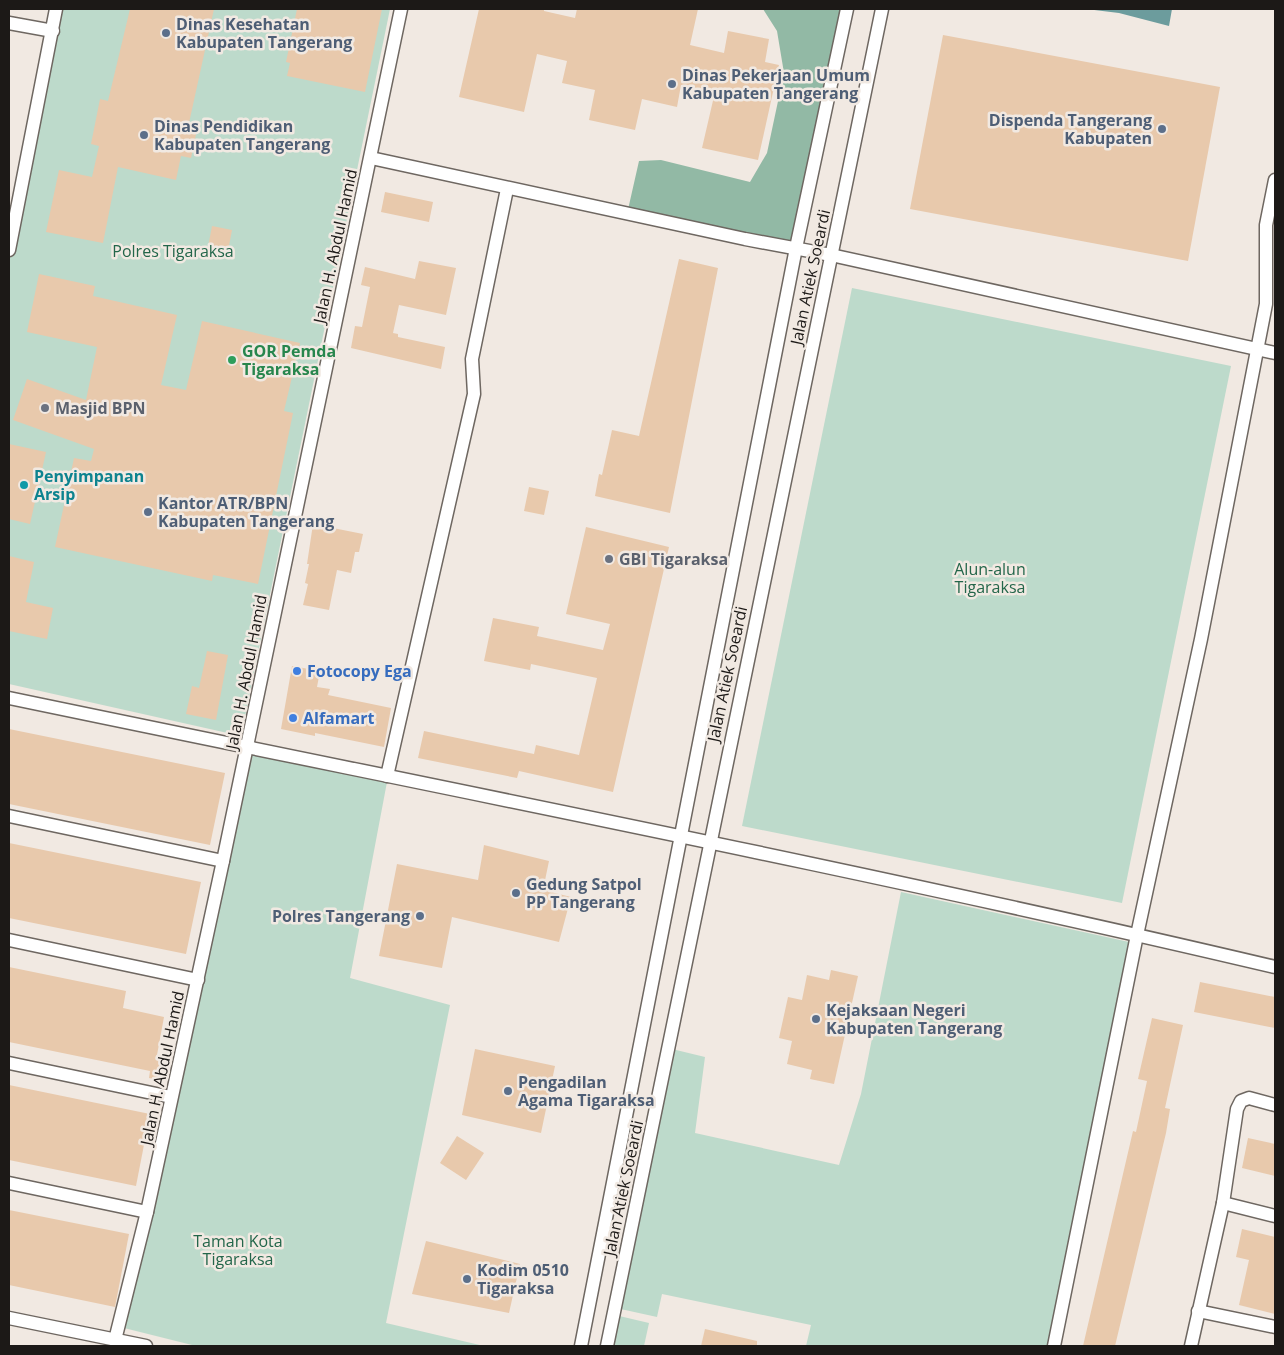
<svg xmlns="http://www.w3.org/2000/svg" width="1284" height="1355" viewBox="0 0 1284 1355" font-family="'Open Sans',sans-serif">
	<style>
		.green { fill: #bddacb }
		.forest { fill: #92b9a5 }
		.water { fill: #6c9c9d }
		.building { fill: #e8c9ac }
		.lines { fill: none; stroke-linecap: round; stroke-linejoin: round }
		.minor-casing { stroke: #6e6761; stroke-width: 15 }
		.minor { stroke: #fff; stroke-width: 12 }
		.service-dot { fill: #5c6f8a; stroke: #f1e9e2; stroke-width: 2 }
		.leisure-dot { fill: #2e9e5b; stroke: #f1e9e2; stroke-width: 2 }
		.worship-dot { fill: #6b7280; stroke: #f1e9e2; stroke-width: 2 }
		.culture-dot { fill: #0f9aa8; stroke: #f1e9e2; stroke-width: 2 }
		.shop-dot { fill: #3f7fe0; stroke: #f1e9e2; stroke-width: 2 }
		.labels { text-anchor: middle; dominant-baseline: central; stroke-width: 5; stroke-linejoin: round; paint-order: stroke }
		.service-label { font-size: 16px; font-weight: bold; fill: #4e5e75; stroke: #f1e9e2; text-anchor: start }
		.street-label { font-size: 16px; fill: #1c1917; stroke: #f1e9e2 }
		.park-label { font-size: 16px; fill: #23664a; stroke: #f1e9e2 }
		.leisure-label { font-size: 16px; font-weight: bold; fill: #27864d; stroke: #f1e9e2; text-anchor: start }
		.worship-label { font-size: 16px; font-weight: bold; fill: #5b616d; stroke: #f1e9e2; text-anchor: start }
		.culture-label { font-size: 16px; font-weight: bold; fill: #0d838f; stroke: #f1e9e2; text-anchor: start }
		.shop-label { font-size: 16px; font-weight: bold; fill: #366cbe; stroke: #f1e9e2; text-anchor: start }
	</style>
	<rect width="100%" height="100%" fill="#f1e9e2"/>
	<g class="green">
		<polygon points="56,9 390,9 241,736 9,684 9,236"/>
		<polygon points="852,288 1231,366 1122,903 742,826"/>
		<polygon points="247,751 387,782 350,978 450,1005 386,1323 484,1346 196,1346 124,1328"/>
		<polygon points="901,892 1129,942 1051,1346 806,1346 811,1325 662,1294 657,1317 616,1308 672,1049 705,1057 695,1133 839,1165 861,1094"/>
		<polygon points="615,1315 649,1323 644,1346 609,1346"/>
	</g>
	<polygon class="forest" points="763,9 847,9 796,248 627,214 639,161 661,160 750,182 767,153 784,73 777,31"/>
	<polygon class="water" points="1086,9 1172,9 1169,26 1119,13"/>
	<g class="building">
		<polygon points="130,9 214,9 189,123 198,125 191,158 181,156 176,180 118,167 103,243 46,232 59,170 92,177 99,146 91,144 100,99 108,101"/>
		<polygon points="297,9 382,9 365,92 287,76 290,63 286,62"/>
		<polygon points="479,9 544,9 544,11 575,18 577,9 698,9 690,45 724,53 728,31 769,39 765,62 779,65 758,160 702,148 715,92 681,85 677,107 642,99 635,130 589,120 595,90 562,83 567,61 537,54 524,112 459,97"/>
		<polygon points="943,35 1220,87 1188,261 910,209"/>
		<polygon points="385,192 433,202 429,222 381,212"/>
		<polygon points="212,226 232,230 228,251 208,247"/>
		<polygon points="679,259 718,268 670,513 595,496 599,474 602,475 612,430 639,436"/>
		<polygon points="419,261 456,268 446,315 399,305 393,333 398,334 398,337 445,347 441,369 351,348 355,326 362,327 370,287 361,285 365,267 415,279"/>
		<polygon points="39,274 95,286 93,296 177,315 161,385 186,390 202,321 300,343 284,411 293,413 258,584 213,575 212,581 55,547 74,458 91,461 94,449 13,420 27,379 86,400 97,347 27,332"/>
		<polygon points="9,444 46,452 30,524 9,519"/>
		<polygon points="529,487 549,491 544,515 524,511"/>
		<polygon points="313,524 363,534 359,552 355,552 351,573 337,570 329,610 303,605 308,584 305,583 309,564 307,564"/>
		<polygon points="586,527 669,547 613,792 519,771 517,778 418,758 424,731 534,754 536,745 579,755 597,678 531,664 530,670 484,661 493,618 539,627 537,636 603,650 610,624 566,614"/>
		<polygon points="9,556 34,562 26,602 53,608 47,639 9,631"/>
		<polygon points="207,651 228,655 216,720 186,714 192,686 199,688"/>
		<polygon points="292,666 320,671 317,687 330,689 328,695 391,708 384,747 315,733 315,736 281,729"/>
		<polygon points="9,729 225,773 210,845 9,804"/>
		<polygon points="9,843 201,882 186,954 9,918"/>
		<polygon points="484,845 549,861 543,890 571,897 559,942 452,917 442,968 379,956 397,864 478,880"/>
		<polygon points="9,967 126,991 123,1008 164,1017 157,1055 168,1057 162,1081 149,1078 150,1071 9,1042"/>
		<polygon points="831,970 858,976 834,1084 810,1079 812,1070 787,1064 792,1041 779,1038 788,997 802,1000 807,975 829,980"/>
		<polygon points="1200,982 1275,997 1275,1028 1194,1012"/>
		<polygon points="1152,1018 1183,1025 1165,1108 1170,1109 1166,1133 1115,1346 1083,1346 1133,1131 1136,1132 1147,1081 1138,1079"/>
		<polygon points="475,1049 555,1066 541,1133 462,1115"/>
		<polygon points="9,1085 150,1114 136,1186 9,1160"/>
		<polygon points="457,1136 484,1153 466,1180 440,1163"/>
		<polygon points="1248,1138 1275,1144 1275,1176 1242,1168"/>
		<polygon points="9,1210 129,1234 115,1307 9,1285"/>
		<polygon points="1242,1229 1275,1237 1275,1314 1239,1305 1249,1260 1236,1257"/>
		<polygon points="426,1241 520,1264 509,1313 412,1294"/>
		<polygon points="705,1329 757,1341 757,1346 701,1346"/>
	</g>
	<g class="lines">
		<g class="minor-casing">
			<g id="minor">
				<polyline points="9,23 53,31"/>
				<polyline points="371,158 745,239 831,255 1275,353"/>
				<polyline points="9,250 56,9"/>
				<path d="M9 698C431 786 855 868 1275 967"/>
				<polyline points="387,776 474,394 472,359 507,189"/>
				<polyline points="9,816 223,861"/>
				<polyline points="9,940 198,980"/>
				<polyline points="9,1063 171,1097"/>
				<polyline points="9,1183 147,1212"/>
				<polyline points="1223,1203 1275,1216"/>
				<polyline points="1198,1311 1275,1327"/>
				<polyline points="9,1318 146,1346"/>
				<polyline points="115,1340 147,1212 223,861 401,9"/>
				<polyline points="581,1346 796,248 847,9"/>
				<polyline points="607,1346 882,9"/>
				<polyline points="1054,1346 1137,935 1201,639 1266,304 1266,225 1275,180"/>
				<polyline points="1191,1346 1223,1203 1237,1109 1241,1101 1249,1098 1275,1105"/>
			</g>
		</g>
		<use href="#minor" class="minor"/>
	</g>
	<g class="service-dot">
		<circle cx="166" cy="33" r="5"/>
		<circle cx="672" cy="84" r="5"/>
		<circle cx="1162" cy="129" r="5"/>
		<circle cx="144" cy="135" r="5"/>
		<circle cx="148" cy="512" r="5"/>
		<circle cx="516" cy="893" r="5"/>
		<circle cx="420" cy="916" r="5"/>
		<circle cx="816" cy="1019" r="5"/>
		<circle cx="508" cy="1091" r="5"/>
		<circle cx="467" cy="1279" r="5"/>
	</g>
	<circle class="leisure-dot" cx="232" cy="360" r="5"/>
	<g class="worship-dot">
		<circle cx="45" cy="408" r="5"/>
		<circle cx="609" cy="559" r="5"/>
	</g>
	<circle class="culture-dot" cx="24" cy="485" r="5"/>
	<g class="shop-dot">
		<circle cx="297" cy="671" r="5"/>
		<circle cx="293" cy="718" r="5"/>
	</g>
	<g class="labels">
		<g class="service-label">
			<text x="176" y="24">Dinas Kesehatan<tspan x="176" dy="18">Kabupaten Tangerang</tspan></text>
			<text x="682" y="75">Dinas Pekerjaan Umum<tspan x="682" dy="18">Kabupaten Tangerang</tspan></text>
			<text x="1152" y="120" text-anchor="end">Dispenda Tangerang<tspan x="1152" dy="18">Kabupaten</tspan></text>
			<text x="154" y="126">Dinas Pendidikan<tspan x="154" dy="18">Kabupaten Tangerang</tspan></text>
			<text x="158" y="503">Kantor ATR/BPN<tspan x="158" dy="18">Kabupaten Tangerang</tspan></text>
			<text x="526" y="884">Gedung Satpol<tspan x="526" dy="18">PP Tangerang</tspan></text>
			<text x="410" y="916" text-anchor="end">Polres Tangerang</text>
			<text x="826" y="1010">Kejaksaan Negeri<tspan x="826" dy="18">Kabupaten Tangerang</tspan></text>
			<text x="518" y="1082">Pengadilan<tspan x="518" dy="18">Agama Tigaraksa</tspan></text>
			<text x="477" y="1270">Kodim 0510<tspan x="477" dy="18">Tigaraksa</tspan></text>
		</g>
		<g class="street-label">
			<text transform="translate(335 246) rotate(-78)">Jalan H. Abdul Hamid</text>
			<text transform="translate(810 277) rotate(-78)">Jalan Atiek Soeardi</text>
			<text transform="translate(246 672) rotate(-79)">Jalan H. Abdul Hamid</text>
			<text transform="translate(727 674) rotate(-78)">Jalan Atiek Soeardi</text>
			<text transform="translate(162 1068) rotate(-78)">Jalan H. Abdul Hamid</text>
			<text transform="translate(623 1188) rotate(-78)">Jalan Atiek Soeardi</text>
		</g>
		<g class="park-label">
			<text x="173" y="251">Polres Tigaraksa</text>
			<text x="990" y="569">Alun-alun<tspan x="990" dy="18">Tigaraksa</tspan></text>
			<text x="238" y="1241">Taman Kota<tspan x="238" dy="18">Tigaraksa</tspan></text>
		</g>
		<g class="leisure-label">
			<text x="242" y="351">GOR Pemda<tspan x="242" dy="18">Tigaraksa</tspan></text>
		</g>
		<g class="worship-label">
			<text x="55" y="408">Masjid BPN</text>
			<text x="619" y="559">GBI Tigaraksa</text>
		</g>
		<g class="culture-label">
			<text x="34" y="476">Penyimpanan<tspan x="34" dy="18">Arsip</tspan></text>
		</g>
		<g class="shop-label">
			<text x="307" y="671">Fotocopy Ega</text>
			<text x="303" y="718">Alfamart</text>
		</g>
	</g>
	<rect width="1284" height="1355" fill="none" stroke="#1c1917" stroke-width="20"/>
</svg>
